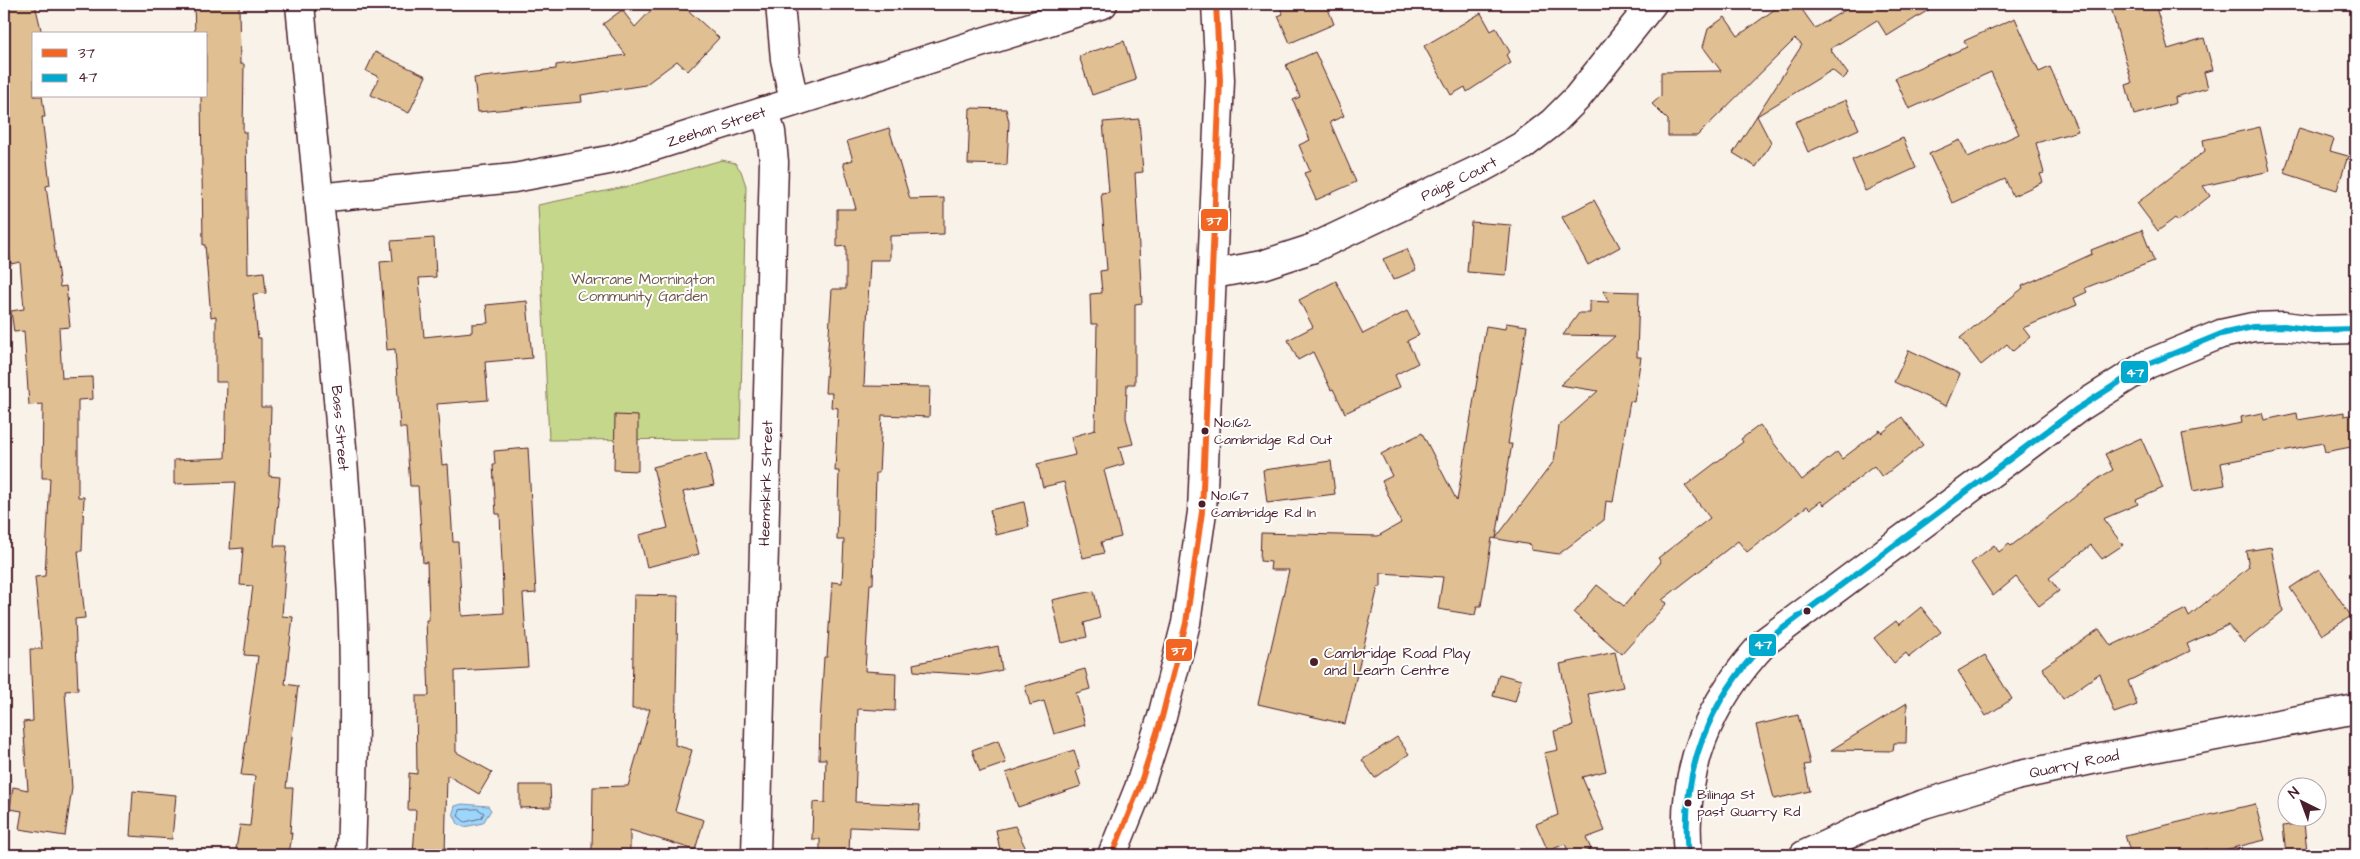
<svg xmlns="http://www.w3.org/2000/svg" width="2360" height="859" viewBox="0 0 2360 859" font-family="'Architects Daughter',sans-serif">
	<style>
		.green { fill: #c5d78b; stroke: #887b5b }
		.water { fill: #9cd6fc; stroke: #7b8da8 }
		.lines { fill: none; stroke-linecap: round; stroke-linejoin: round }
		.shore { stroke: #6b687f; stroke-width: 1 }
		.building { fill: #e0c092; stroke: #4a1f2b }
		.minor-casing { stroke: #4a1f2b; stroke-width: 31 }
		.secondary-casing { stroke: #4a1f2b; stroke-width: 31 }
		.minor { stroke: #fff; stroke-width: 28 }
		.secondary { stroke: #fff; stroke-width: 28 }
		.bus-1-casing { stroke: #fff; stroke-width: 10 }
		.bus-2-casing { stroke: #fff; stroke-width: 10 }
		.bus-1 { stroke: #f26522; stroke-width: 6 }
		.bus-2 { stroke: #00a9ce; stroke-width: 6 }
		.bus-dot { fill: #4a1f2b; stroke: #fff; stroke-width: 2 }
		.labels { text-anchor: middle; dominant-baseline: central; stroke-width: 4; stroke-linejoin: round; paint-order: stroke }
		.bus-label { font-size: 14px; fill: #4a1f2b; stroke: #fff; text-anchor: start }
		.street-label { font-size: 15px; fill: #4a1f2b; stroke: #fff }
		.park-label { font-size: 15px; fill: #6f5648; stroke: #fff }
		.poi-label { font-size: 15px; fill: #4a1f2b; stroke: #fff; text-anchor: start }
		.line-badge { stroke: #fff; stroke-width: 2 }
		.badge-label { font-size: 14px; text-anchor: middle; font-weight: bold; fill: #fff }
	</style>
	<rect width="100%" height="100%" fill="#f9f2e9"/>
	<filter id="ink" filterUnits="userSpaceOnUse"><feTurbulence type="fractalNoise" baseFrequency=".02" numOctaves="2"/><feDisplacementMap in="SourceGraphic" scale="10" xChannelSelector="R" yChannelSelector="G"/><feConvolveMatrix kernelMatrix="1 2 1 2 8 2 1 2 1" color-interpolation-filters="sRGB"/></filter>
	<g filter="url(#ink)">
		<polygon class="green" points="722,160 735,163 741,171 746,186 740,439 549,440 538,205 625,187"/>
		<polygon class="water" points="462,804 488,806 491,810 483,823 464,827 458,824 453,813 455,806"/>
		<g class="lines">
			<polygon class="shore" points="478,809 484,813 481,818 465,822 458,816 460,810"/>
		</g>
		<g class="building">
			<polygon points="13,4 35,4 42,34 34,34 34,96 42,96 45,117 42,117 50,185 46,186 60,287 66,286 70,327 59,328 62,378 92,377 93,399 78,400 78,497 84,497 82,551 78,551 85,618 75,619 78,690 65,691 72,788 65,836 19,829 22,811 10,809 13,787 28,790 23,722 33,721 30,649 42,649 35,577 45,576 50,478 42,478 43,404 29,405 24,331 14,332 11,311 24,309 20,262 11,264 5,222 8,222 4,180 4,6"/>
			<polygon points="194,4 239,4 240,64 244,64 243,132 246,132 248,274 264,272 266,293 253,294 258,338 261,338 261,407 271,407 269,476 280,477 274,546 287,546 282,616 293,617 285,684 298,686 286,788 293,788 290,833 292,833 289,855 235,855 240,825 250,826 255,776 241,775 258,656 244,655 253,586 240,585 243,548 230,549 235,482 174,484 174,460 225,458 227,382 216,382 216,316 211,317 205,245 203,245 201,96 206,96 206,34 195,34"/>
			<polygon points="657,4 681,4 719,38 688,71 677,61 645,85 581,95 582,102 478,112 474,78 556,69 556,65 626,55 603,24 622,10 635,27"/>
			<polygon points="1278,4 1326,4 1334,24 1290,43 1278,16 1283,14"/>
			<polygon points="1782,4 1798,4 1815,28 1855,4 1938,4 1887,36 1877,20 1830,49 1848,74 1843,79 1832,70 1757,116 1771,143 1756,167 1733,153 1802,45 1795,39 1697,136 1668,136 1668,120 1652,104 1661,96 1661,72 1721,71 1703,47 1708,29 1725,17 1738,36"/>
			<polygon points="2110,4 2155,4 2168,49 2204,38 2213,70 2204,72 2208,88 2175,97 2176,103 2134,115 2126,85 2132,83"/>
			<polygon points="1481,13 1491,31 1496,28 1510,52 1506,55 1511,63 1467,92 1465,87 1451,95 1424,46"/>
			<polygon points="2015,18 2039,72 2050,67 2078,131 2036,143 2044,173 2040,174 2043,182 2013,196 2005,179 1952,203 1929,154 1960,140 1968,157 2019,134 1991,72 1909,109 1895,78 1967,47 1964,41"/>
			<polygon points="1124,41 1136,80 1092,95 1079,56"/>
			<polygon points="375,52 426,76 409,113 371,95 379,77 366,71"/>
			<polygon points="1315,52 1344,116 1330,122 1356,182 1316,200 1304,173 1310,171 1299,145 1310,140 1293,100 1300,97 1286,65"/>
			<polygon points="1846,100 1859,129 1808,152 1795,122"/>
			<polygon points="970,108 1006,109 1009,122 1007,165 968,164"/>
			<polygon points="1139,119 1143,172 1135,173 1142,303 1135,304 1135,384 1127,384 1126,418 1133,444 1119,447 1124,464 1104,470 1121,537 1101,542 1104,553 1083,558 1064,482 1043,487 1037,464 1075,455 1071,437 1095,430 1097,324 1091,324 1090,294 1102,293 1100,271 1107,270 1101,193 1109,192 1103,122"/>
			<polygon points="2260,127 2270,171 2203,186 2210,196 2178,221 2175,218 2158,231 2137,203 2205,151 2203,140"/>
			<polygon points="889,128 910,199 944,198 944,234 890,236 890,260 870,260 864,386 930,387 929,417 882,415 879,473 876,473 873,584 870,584 865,671 896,673 895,711 858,709 855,802 920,805 918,830 850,827 849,854 820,853 820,839 812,839 813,802 825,803 826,759 819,759 820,723 824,657 827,657 832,582 842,583 844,540 837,540 839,471 835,471 838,408 831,407 832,393 825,393 832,289 846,289 846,246 837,247 837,209 856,209 843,163 853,160 847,141"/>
			<polygon points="2299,128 2334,139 2330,151 2348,156 2337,190 2284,173"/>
			<polygon points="1903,138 1916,168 1865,191 1852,160"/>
			<polygon points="1594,200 1620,247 1588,265 1562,217"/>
			<polygon points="1471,222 1511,225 1506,275 1467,272"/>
			<polygon points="2142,230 2154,261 2085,288 2087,292 2074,298 2077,305 2023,328 2030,337 2013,351 2007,344 1981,365 1960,338 2023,288 2022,286 2092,254 2091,250"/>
			<polygon points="434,238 436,277 419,278 424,337 472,332 472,324 488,323 486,305 527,301 532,358 485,362 488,400 437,404 442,465 448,464 453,542 458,542 462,616 504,613 500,514 496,514 493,465 495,465 494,451 528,448 536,593 523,594 528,667 455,671 456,752 492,772 479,794 447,775 445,855 413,855 416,810 408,810 409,773 417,774 416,696 429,696 426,620 429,620 427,562 423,563 418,486 410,486 406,428 400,428 395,349 387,350 380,262 393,261 391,241"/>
			<polygon points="1407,249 1416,270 1393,280 1383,259"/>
			<polygon points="1336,281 1363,334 1407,311 1419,335 1407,341 1418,363 1395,375 1400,387 1345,413 1333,389 1331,390 1313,352 1298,360 1288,340 1313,327 1299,300"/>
			<polygon points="1603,291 1639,292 1637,357 1641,357 1634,402 1630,401 1613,502 1606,501 1604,520 1559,554 1531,550 1531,545 1492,538 1481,606 1477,606 1475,615 1438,609 1443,577 1381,573 1381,587 1378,587 1345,724 1258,704 1289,570 1270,570 1271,562 1260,561 1261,533 1378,536 1401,523 1382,481 1392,476 1381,454 1422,433 1457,501 1486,326 1505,329 1506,323 1527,326 1508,444 1512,444 1496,538 1554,461 1559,426 1598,391 1560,385 1615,336 1563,335 1579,313 1590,313 1590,301 1609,302"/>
			<polygon points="1909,350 1960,374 1946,406 1894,382"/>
			<polygon points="2344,412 2344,416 2356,414 2356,446 2325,452 2323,443 2221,463 2225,485 2193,491 2182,434 2242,423 2241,417 2262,413 2264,420 2297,413 2298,420"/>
			<polygon points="615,415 638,416 638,471 614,470"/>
			<polygon points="1902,417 1923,445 1882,477 1874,466 1824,505 1821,501 1810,509 1807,506 1747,552 1738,541 1662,600 1667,603 1622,654 1574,613 1597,585 1624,606 1661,562 1658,558 1710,518 1685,486 1743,442 1741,439 1760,425 1802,480 1837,452 1842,459 1880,430 1882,433"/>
			<polygon points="2141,438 2163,488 2136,500 2138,504 2103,519 2123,545 2102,559 2091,545 2049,578 2059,591 2039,606 2016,577 1993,596 1971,563 1994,545 1999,552 2009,544 2011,546 2102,476 2113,470 2105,454"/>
			<polygon points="706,453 714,485 683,492 699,554 647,567 639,535 668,528 653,467"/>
			<polygon points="1331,461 1335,494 1267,503 1263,470"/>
			<polygon points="1024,502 1029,527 996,535 990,510"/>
			<polygon points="2271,547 2283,611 2244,643 2228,625 2187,644 2190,651 2128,681 2137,705 2114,713 2100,673 2063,699 2042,668 2099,629 2111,646 2186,609 2189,616 2249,567 2246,551"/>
			<polygon points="2319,569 2351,616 2322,635 2290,588"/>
			<polygon points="1094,591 1100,618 1084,623 1087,637 1062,643 1052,600"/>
			<polygon points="634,595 678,596 675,745 692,750 675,811 704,820 695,850 630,830 630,851 592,851 593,787 628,786 650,709 632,709"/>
			<polygon points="1921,607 1941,632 1909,657 1906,653 1894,663 1874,638 1896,621 1899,625"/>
			<polygon points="998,646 1002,670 978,675 914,671 913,664"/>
			<polygon points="1615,652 1623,687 1588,694 1606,771 1582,777 1605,831 1586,838 1591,849 1577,855 1570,855 1565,844 1548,851 1536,824 1558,815 1544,753 1558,750 1554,731 1573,726 1560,664"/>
			<polygon points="1985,655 2012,699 1986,716 1958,671"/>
			<polygon points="1085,669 1090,689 1076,693 1085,725 1054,734 1044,701 1030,705 1025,686"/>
			<polygon points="1499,674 1521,680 1515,702 1493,696"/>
			<polygon points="1907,703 1906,743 1894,743 1893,751 1831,750"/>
			<polygon points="1798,715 1810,764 1804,765 1810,791 1774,799 1756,725"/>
			<polygon points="1397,737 1409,754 1375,778 1362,760"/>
			<polygon points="998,740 1006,763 980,772 972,750"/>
			<polygon points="1074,750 1080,769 1076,771 1081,786 1018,807 1006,773"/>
			<polygon points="520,785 550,785 551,807 520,808"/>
			<polygon points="133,791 176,795 172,839 130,836"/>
			<polygon points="2255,804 2265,840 2208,854 2207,849 2184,855 2131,855 2125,835"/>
			<polygon points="2304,823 2307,851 2286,854 2283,826"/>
			<polygon points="1015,826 1029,855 1001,855 996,830"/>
		</g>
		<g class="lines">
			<g class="minor-casing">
				<g id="minor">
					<path id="s1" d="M300 4C318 202 342 400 352 598 356 684 354 769 351 855"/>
					<polyline points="780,4 785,59 794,101"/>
					<path id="s2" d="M318 198 514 178 614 159 1103 4"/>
					<path id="s3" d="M1214 274 1262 265 1311 249 1480 169 1522 146 1553 122 1577 98 1652 4"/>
					<path id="s4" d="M756 855 774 162 771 132 764 111"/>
					<path d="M1688 855C1680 771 1708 702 1766 641L2077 409 2148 364 2221 334 2253 327 2284 326 2314 330 2356 329"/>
					<path id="s5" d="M1804 855 1864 827 1924 804 2016 776 2096 759 2356 709"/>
				</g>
			</g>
			<g class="secondary-casing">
				<polyline id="secondary" points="1112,855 1139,788 1162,717 1186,623 1202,512 1220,80 1216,4"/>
			</g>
			<use href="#minor" class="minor"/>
			<use href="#secondary" class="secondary"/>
			<g class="bus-1-casing">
				<polyline id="bus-1" points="1112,855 1139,788 1162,717 1186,623 1202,512 1220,80 1216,4"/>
			</g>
			<g class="bus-2-casing">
				<path id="bus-2" d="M1688 855C1680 771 1708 702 1766 641L2077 409 2148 364 2221 334 2253 327 2284 326 2314 330 2356 329"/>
			</g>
			<use href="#bus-1" class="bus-1"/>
			<use href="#bus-2" class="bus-2"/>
		</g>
	</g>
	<g class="bus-dot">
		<circle cx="1205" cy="431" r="4.5"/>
		<circle cx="1202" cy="504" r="4.5"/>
		<circle cx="1807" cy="611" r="4.5"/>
		<circle cx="1314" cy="662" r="5"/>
		<circle cx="1688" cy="803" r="4.5"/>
	</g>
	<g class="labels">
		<g class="bus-label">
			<text x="1214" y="423">No.162<tspan x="1214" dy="17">Cambridge Rd Out</tspan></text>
			<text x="1211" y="496">No.167<tspan x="1211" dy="17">Cambridge Rd In</tspan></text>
			<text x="1697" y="795">Bilinga St<tspan x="1697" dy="17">past Quarry Rd</tspan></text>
		</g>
		<g class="street-label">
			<text stroke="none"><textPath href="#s2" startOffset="406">Zeehan Street</textPath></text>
			<text stroke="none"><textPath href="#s3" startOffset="264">Paige Court</textPath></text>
			<text stroke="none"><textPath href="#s1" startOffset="426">Bass Street</textPath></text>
			<text stroke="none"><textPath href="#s4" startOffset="372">Heemskirk Street</textPath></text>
			<text stroke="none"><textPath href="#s5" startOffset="286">Quarry Road</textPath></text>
		</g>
		<g class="park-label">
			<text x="643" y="279">Warrane Mornington<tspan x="643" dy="17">Community Garden</tspan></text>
		</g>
		<g class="poi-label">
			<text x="1324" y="653">Cambridge Road Play<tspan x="1324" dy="17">and Learn Centre</tspan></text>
		</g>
	</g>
	<g class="line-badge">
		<rect x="1200" y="208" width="29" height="24" rx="5" fill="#f26522"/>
		<rect x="2120" y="360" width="29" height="24" rx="5" fill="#00a9ce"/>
		<rect x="1748" y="633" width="29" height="24" rx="5" fill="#00a9ce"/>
		<rect x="1165" y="638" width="28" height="24" rx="5" fill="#f26522"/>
	</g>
	<g class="badge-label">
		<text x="1214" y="225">37</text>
		<text x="2135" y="377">47</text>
		<text x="1763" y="649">47</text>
		<text x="1179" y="655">37</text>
	</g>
	<rect width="2360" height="859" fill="none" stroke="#fff" stroke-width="20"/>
	<rect x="10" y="10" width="2340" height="839" fill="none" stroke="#4a1f2b" stroke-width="2" filter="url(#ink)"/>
	<rect x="32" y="32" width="175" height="65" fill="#ffffff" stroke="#b7a5aa"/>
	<rect x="42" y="49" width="25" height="8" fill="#f26522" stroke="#b7a5aa"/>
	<text x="78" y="58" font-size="15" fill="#4a1f2b">37</text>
	<rect x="42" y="74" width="25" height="8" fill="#00a9ce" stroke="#b7a5aa"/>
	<text x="78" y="82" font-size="15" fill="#4a1f2b">47</text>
	<g transform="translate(2302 802) rotate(318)"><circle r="24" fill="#ffffff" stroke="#b7a5aa"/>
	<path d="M0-4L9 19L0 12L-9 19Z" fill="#4a1f2b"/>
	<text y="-8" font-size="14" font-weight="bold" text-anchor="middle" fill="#4a1f2b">N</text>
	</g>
</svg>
